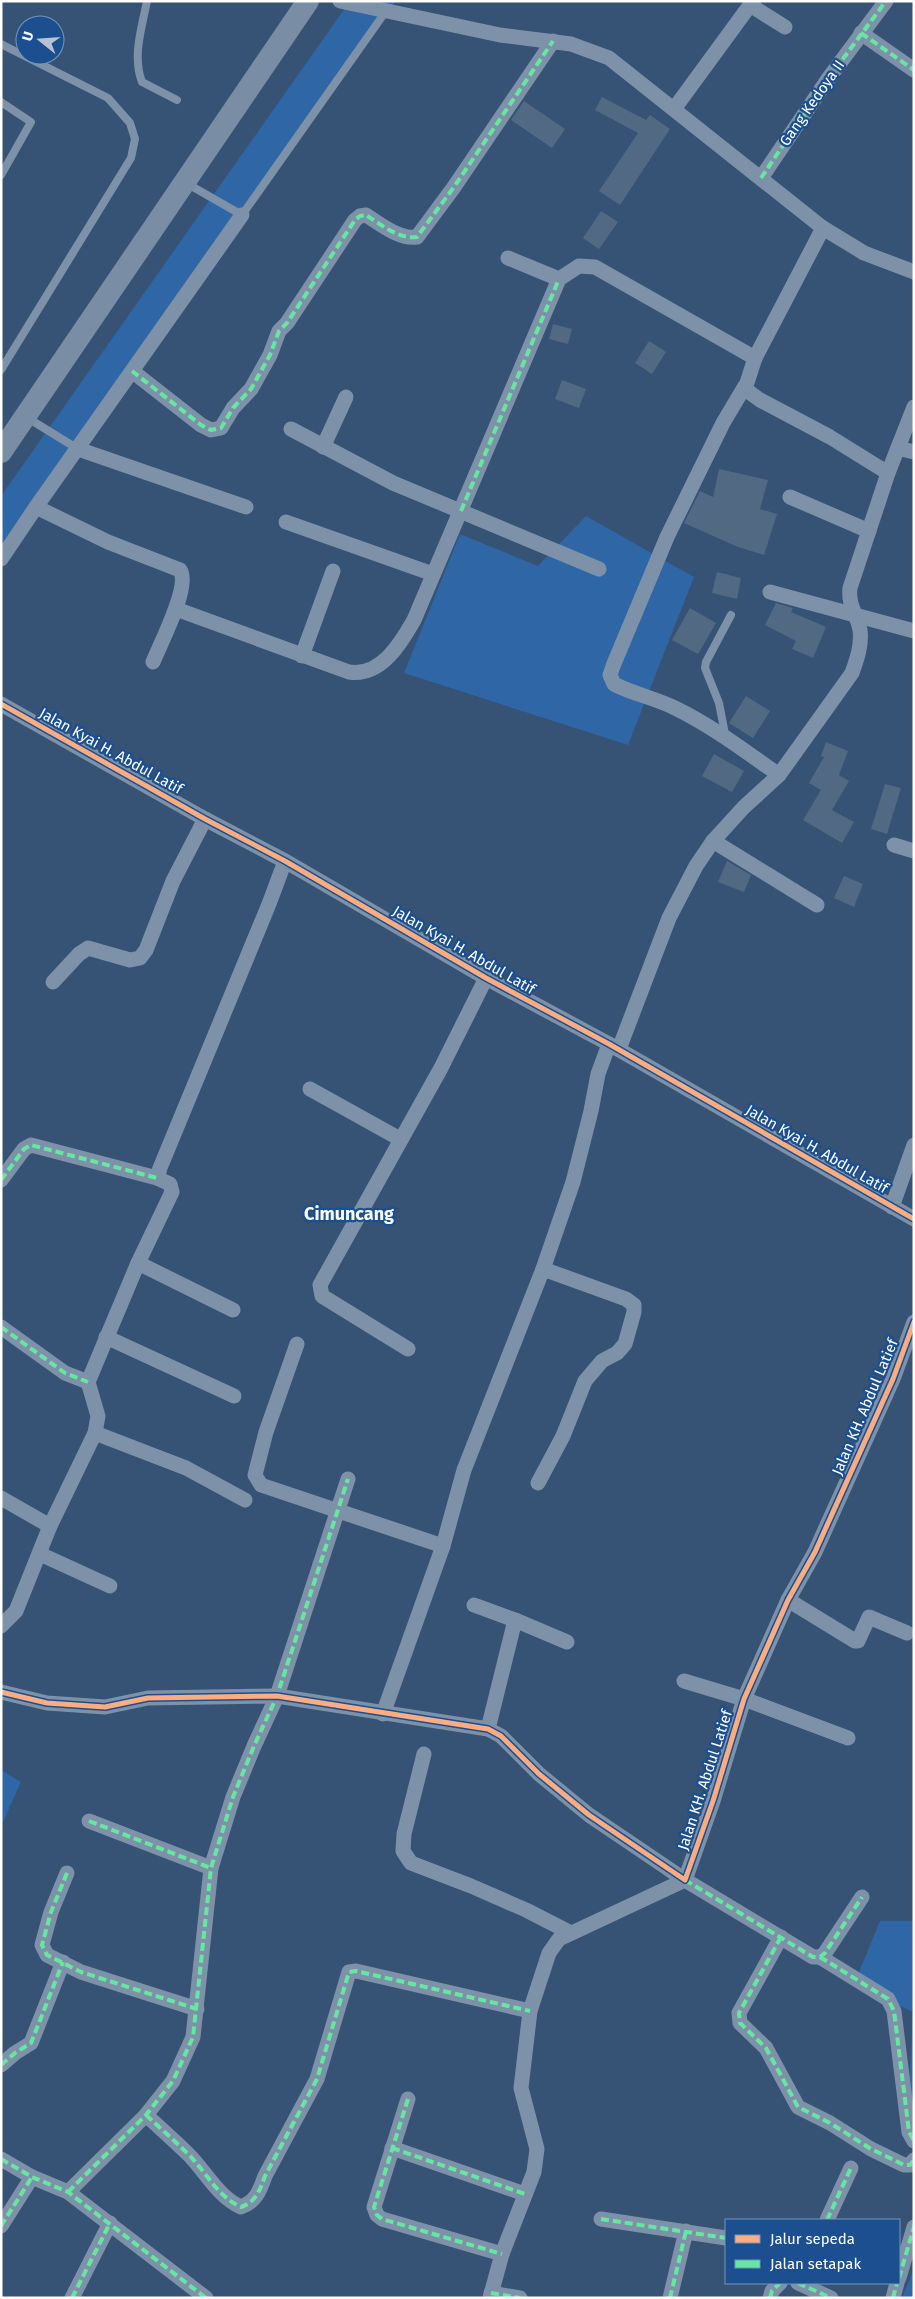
<svg xmlns="http://www.w3.org/2000/svg" width="915" height="2299" viewBox="0 0 915 2299" font-family="'Fira Sans',sans-serif">
	<style>
		.green { fill: #2f66a5 }
		.building { fill: #526984 }
		.lines { fill: none; stroke-linecap: round; stroke-linejoin: round }
		.lane { stroke: #7d92a8; stroke-width: 8 }
		.street { stroke: #7d92a8; stroke-width: 15 }
		.secondary { stroke: #798da4; stroke-width: 22 }
		.quiet { stroke: #66e7a1; stroke-width: 4; stroke-dasharray: 8 4; stroke-linecap: butt }
		.cycleway-casing { stroke: #1b4f8f; stroke-width: 8 }
		.cycleway { stroke: #ffac80; stroke-width: 5 }
		.labels { text-anchor: middle; dominant-baseline: central; stroke-width: 4.5; stroke-linejoin: round; paint-order: stroke }
		.street-label { font-size: 15px; fill: #fff; stroke: #1b4f8f }
		.quarter-label { font-size: 18px; font-weight: bold; fill: #fff; stroke: #1b4f8f }
	</style>
	<rect width="100%" height="100%" fill="#365274"/>
	<g class="green">
		<polygon points="350,1 396,1 1,553 1,496"/>
		<polygon points="586,516 694,577 628,745 404,673 460,534 538,566"/>
		<polygon points="1,1770 21,1782 1,1826"/>
		<polygon points="880,1921 914,1921 914,2125 908,2107 913,2012 854,1984"/>
		<polygon points="914,2268 914,2298 902,2298"/>
	</g>
	<g class="building">
		<polygon points="602,97 646,120 650,115 670,129 620,205 599,191 638,133 595,110"/>
		<polygon points="524,101 565,129 552,148 511,120"/>
		<polygon points="601,211 618,222 599,249 583,238"/>
		<polygon points="553,324 572,329 568,344 549,339"/>
		<polygon points="649,341 666,352 652,374 635,363"/>
		<polygon points="562,380 586,389 579,408 555,399"/>
		<polygon points="719,469 768,480 760,509 777,514 764,555 738,547 684,523 700,491 713,497"/>
		<polygon points="717,572 741,578 737,599 712,593"/>
		<polygon points="776,603 793,608 791,612 826,627 813,658 792,649 796,641 765,625"/>
		<polygon points="690,608 716,623 698,654 672,640"/>
		<polygon points="746,696 770,711 753,738 729,723"/>
		<polygon points="826,742 848,751 839,775 849,781 832,810 854,822 842,843 803,820 821,790 809,783 824,757 821,756"/>
		<polygon points="714,754 744,771 732,792 702,776"/>
		<polygon points="885,784 901,788 887,834 871,829"/>
		<polygon points="727,861 751,875 744,892 718,882"/>
		<polygon points="844,876 863,884 854,907 834,898"/>
	</g>
	<g class="lines">
		<g class="lane">
			<path d="M147 1C142 27 132 56 142 82L177 100"/>
			<polyline points="1,44 108,98 130,123 135,139 131,158 1,370"/>
			<polyline points="1,102 31,122 1,175"/>
			<polyline points="186,183 242,215 386,11"/>
			<polyline points="26,417 78,449"/>
			<polyline points="725,734 719,703 705,668 706,662 731,615"/>
		</g>
		<g class="street">
			<polyline points="340,1 500,35 571,44 609,58 823,228 755,358 745,389 760,400 830,437 888,473"/>
			<polyline points="750,5 785,27"/>
			<polyline points="861,33 914,70"/>
			<polyline points="674,109 753,1"/>
			<polyline points="761,178 828,79 886,1"/>
			<polyline points="823,228 864,253 914,272"/>
			<polyline points="508,258 559,279 579,266 595,267 755,358"/>
			<path d="M132 371 201 425 211 430 221 428 233 408 251 389 270 355 279 331 287 323 355 220 360 216 366 215C380 224 400 240 417 237L454 187 553 41"/>
			<path d="M745 386 723 423 667 537 613 666 610 675 614 684C633 694 655 698 675 708 712 726 745 751 779 775"/>
			<polyline points="291,429 393,483 599,569"/>
			<polyline points="323,447 346,397"/>
			<polyline points="898,448 914,452"/>
			<polyline points="78,449 246,507"/>
			<polyline points="790,497 869,531"/>
			<path d="M36 507 108 542 180 570C191 586 160 644 153 662"/>
			<polyline points="286,522 433,574"/>
			<polyline points="1,559 36,507 242,215"/>
			<polyline points="770,592 914,631"/>
			<path d="M176 609 349 672C381 677 401 643 414 620L559 279"/>
			<polyline points="302,656 333,571"/>
			<polyline points="1,704 205,819 285,861 486,978 609,1044 914,1219"/>
			<polyline points="713,841 817,905"/>
			<polyline points="894,845 914,851"/>
			<polyline points="53,982 79,954 88,948 130,960 140,958 146,950 173,881 205,819"/>
			<path d="M619 1049 669 918 696 866 713 841 744 807 779 775 852 673C857 659 862 645 860 630 857 613 848 607 850 588L888 473 914 407"/>
			<polyline points="310,1089 400,1139"/>
			<polyline points="1,1180 24,1149 31,1145 157,1178"/>
			<polyline points="892,1207 914,1145"/>
			<polyline points="138,1263 233,1310"/>
			<polyline points="1,1327 65,1373 88,1382"/>
			<polyline points="106,1337 234,1396"/>
			<polyline points="297,1344 266,1432 255,1475 261,1485 443,1546"/>
			<polyline points="408,1349 322,1296 320,1285 441,1068 486,978"/>
			<polyline points="95,1433 186,1468 245,1500"/>
			<polyline points="538,1483 563,1436 585,1381 602,1361 617,1353 625,1344 634,1312 634,1305 626,1299 543,1269"/>
			<polyline points="1,1498 50,1526"/>
			<polyline points="40,1554 110,1586"/>
			<polyline points="788,1600 855,1641 858,1641 869,1617 907,1633"/>
			<polyline points="474,1605 515,1620 567,1642"/>
			<polyline points="1,1626 16,1611 50,1526 95,1433 98,1416 88,1382 138,1263 172,1192 170,1184 157,1178 160,1168 269,904 285,861"/>
			<polyline points="684,1681 744,1699 848,1738"/>
			<polyline points="1,1692 47,1703 105,1707 148,1698 277,1696 488,1729 501,1736 539,1774 589,1815 685,1880 713,1801 744,1699 788,1600 815,1552 893,1379 914,1322"/>
			<polyline points="383,1714 443,1546 464,1470 543,1269 573,1182 591,1111 598,1074 609,1044"/>
			<polyline points="488,1729 515,1620"/>
			<polyline points="424,1754 404,1834 403,1851 411,1863 471,1886 526,1910 571,1933"/>
			<polyline points="89,1821 211,1868"/>
			<polyline points="67,1873 51,1912 42,1945 47,1955 81,1972 197,2009"/>
			<polyline points="781,1937 739,2013 740,2023 766,2048 798,2107 830,2123 871,2149 904,2165 910,2165 914,2160"/>
			<polyline points="820,1957 888,1999 894,2011 909,2132 914,2141"/>
			<polyline points="1,2065 15,2053 31,2043 63,1962"/>
			<polyline points="408,2099 374,2207 377,2215 382,2219 502,2254"/>
			<path d="M146 2115C160 2128 175 2141 189 2155 206 2172 218 2197 241 2207 256 2202 260 2190 265 2176L317 2079 349 1972 356 1971 530 2011"/>
			<polyline points="392,2148 525,2194"/>
			<polyline points="1,2159 32,2177 68,2192 206,2298"/>
			<polyline points="68,2192 146,2115 173,2081 193,2037 211,1868 233,1797 254,1746 277,1696 348,1479"/>
			<polyline points="601,2219 726,2238"/>
			<polyline points="827,2220 851,2168"/>
			<polyline points="1,2226 32,2177"/>
			<polyline points="899,2278 914,2227"/>
			<polyline points="798,2283 831,2298"/>
			<polyline points="491,2293 520,2298"/>
			<polyline points="72,2298 110,2223"/>
			<polyline points="490,2298 502,2254 534,2172 537,2149 521,2088 530,2011 549,1953 559,1939 685,1880 813,1957 820,1957 825,1953 862,1897"/>
			<polyline points="670,2298 686,2231"/>
			<polyline points="770,2298 772,2291 780,2283"/>
			<polyline points="893,2298 897,2283"/>
		</g>
		<polyline class="secondary" points="1,452 308,1"/>
		<g class="quiet">
			<polyline points="861,33 914,70"/>
			<polyline points="761,178 828,79 886,1"/>
			<path d="M132 371 201 425 211 430 221 428 233 408 251 389 270 355 279 331 287 323 355 220 360 216 366 215C380 224 400 240 417 237L454 187 553 41"/>
			<polyline points="461,511 559,279"/>
			<polyline points="1,1180 24,1149 31,1145 157,1178"/>
			<polyline points="1,1327 65,1373 88,1382"/>
			<polyline points="89,1821 211,1868"/>
			<polyline points="67,1873 51,1912 42,1945 47,1955 81,1972 197,2009"/>
			<polyline points="685,1880 813,1957 820,1957 825,1953 862,1897"/>
			<polyline points="781,1937 739,2013 740,2023 766,2048 798,2107 830,2123 871,2149 904,2165 910,2165 914,2160"/>
			<polyline points="820,1957 888,1999 894,2011 909,2132 914,2141"/>
			<polyline points="1,2065 15,2053 31,2043 63,1962"/>
			<polyline points="408,2099 374,2207 377,2215 382,2219 502,2254"/>
			<path d="M146 2115C160 2128 175 2141 189 2155 206 2172 218 2197 241 2207 256 2202 260 2190 265 2176L317 2079 349 1972 356 1971 530 2011"/>
			<polyline points="392,2148 525,2194"/>
			<polyline points="1,2159 32,2177 68,2192 206,2298"/>
			<polyline points="68,2192 146,2115 173,2081 193,2037 211,1868 233,1797 254,1746 277,1696 348,1479"/>
			<polyline points="601,2219 726,2238"/>
			<polyline points="827,2220 851,2168"/>
			<polyline points="1,2226 32,2177"/>
			<polyline points="899,2278 914,2227"/>
			<polyline points="798,2283 831,2298"/>
			<polyline points="491,2293 520,2298"/>
			<polyline points="72,2298 110,2223"/>
			<polyline points="670,2298 686,2231"/>
			<polyline points="770,2298 772,2291 780,2283"/>
			<polyline points="893,2298 897,2283"/>
		</g>
		<g class="cycleway-casing">
			<g id="cycleway">
				<polyline points="1,704 205,819 285,861 486,978 609,1044 914,1219"/>
				<polyline points="1,1692 47,1703 105,1707 148,1698 277,1696 488,1729 501,1736 539,1774 589,1815 685,1880 713,1801 744,1699 788,1600 815,1552 893,1379 914,1322"/>
			</g>
		</g>
		<use href="#cycleway" class="cycleway"/>
	</g>
	<g class="labels">
		<g class="street-label">
			<text transform="translate(812 103) rotate(-55)">Gang Kedoya II</text>
			<text transform="translate(111 751) rotate(29)">Jalan Kyai H. Abdul Latif</text>
			<text transform="translate(464 950) rotate(30)">Jalan Kyai H. Abdul Latif</text>
			<text transform="translate(817 1149) rotate(30)">Jalan Kyai H. Abdul Latif</text>
			<text transform="translate(865 1407) rotate(-67)">Jalan KH. Abdul Latief</text>
			<text transform="translate(705 1780) rotate(-72)">Jalan KH. Abdul Latief</text>
		</g>
		<g class="quarter-label">
			<text x="349" y="1214">Cimuncang</text>
		</g>
	</g>
	<rect width="915" height="2299" fill="none" stroke="#ffffff" stroke-width="5"/>
	<rect x="725" y="2219" width="175" height="65" fill="#1b4f8f" stroke="#7695bc"/>
	<rect x="735" y="2235" width="25" height="8" fill="#ffac80" stroke="#7695bc"/>
	<text x="770" y="2244" font-size="15" fill="#ffffff">Jalur sepeda</text>
	<rect x="735" y="2260" width="25" height="8" fill="#66e7a1" stroke="#7695bc"/>
	<text x="770" y="2269" font-size="15" fill="#ffffff">Jalan setapak</text>
	<g transform="translate(40 40) rotate(287)"><circle r="24" fill="#1b4f8f" stroke="#7695bc"/>
	<path d="M0-4L9 19L0 12L-9 19Z" fill="#b9c2ce"/>
	<text y="-8" font-size="14" font-weight="bold" text-anchor="middle" fill="#ffffff">U</text>
	</g>
</svg>
